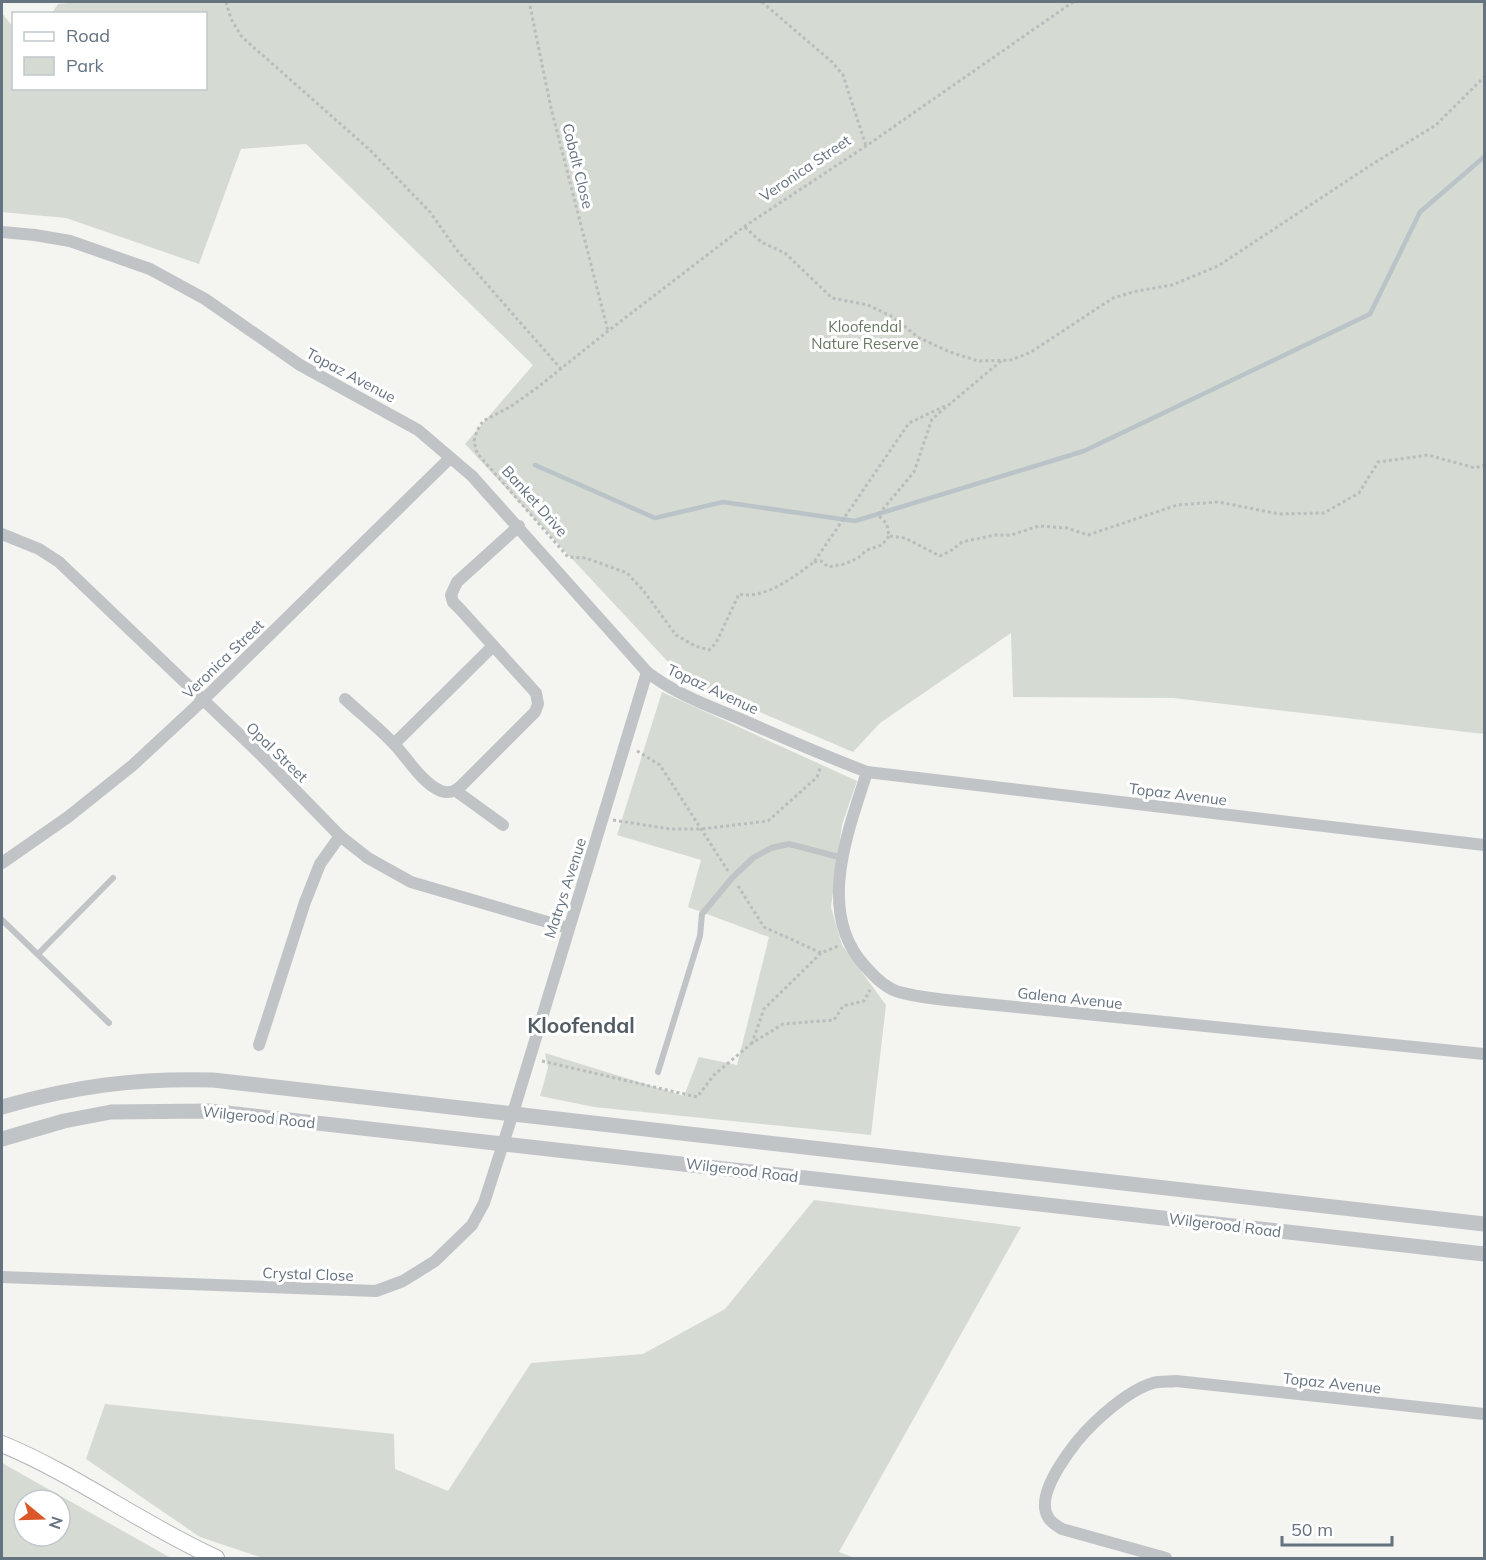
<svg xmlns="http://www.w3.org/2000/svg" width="1486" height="1560" viewBox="0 0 1486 1560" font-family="Mulish,sans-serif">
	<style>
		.green { fill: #d5dbd2; fill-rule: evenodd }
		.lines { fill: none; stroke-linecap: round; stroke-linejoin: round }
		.stream { stroke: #b9c3c8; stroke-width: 4.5 }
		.secondary-casing { stroke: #b3b7bb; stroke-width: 18 }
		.path { stroke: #babcbe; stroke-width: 3; stroke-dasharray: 3 3; stroke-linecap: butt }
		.service { stroke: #c0c4c7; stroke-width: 6 }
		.minor { stroke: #c0c4c7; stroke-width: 12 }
		.tertiary { stroke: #c0c4c7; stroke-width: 15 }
		.secondary { stroke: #fff; stroke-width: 16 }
		.labels { text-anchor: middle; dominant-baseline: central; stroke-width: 6; stroke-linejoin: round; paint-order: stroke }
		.street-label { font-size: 15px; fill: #657380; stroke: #fff }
		.park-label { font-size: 15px; fill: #677863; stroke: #fff }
		.district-label { font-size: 21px; font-weight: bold; fill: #525d66; stroke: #fff }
	</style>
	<rect width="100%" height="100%" fill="#f4f4f1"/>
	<g class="green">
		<polygon points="79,2 1484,2 1484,734 1173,698 1013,697 1011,633 880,723 853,752 685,680 465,444 533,365 306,144 241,149 199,264 66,218 2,212 2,13 13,27 14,88 206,88 206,14 52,13 58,4"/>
		<polygon points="662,692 857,781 842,825 831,907 842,945 886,1005 871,1135 594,1107 540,1096 548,1068 545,1053 684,1096 699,1057 737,1065 769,937 688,907 701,860 617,835"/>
		<polygon points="814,1200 1021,1227 839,1552 855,1558 263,1558 200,1537 86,1459 105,1404 394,1434 395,1469 448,1491 531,1363 643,1354 725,1309"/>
		<path d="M2 1463 171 1558H2ZM24 1500H60V1536H24Z"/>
	</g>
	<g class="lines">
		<polyline class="stream" points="535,465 655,518 723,502 855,521 1084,451 1370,314 1420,212 1484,157"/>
		<g class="secondary-casing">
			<path id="secondary" d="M2 1444C75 1474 143 1525 216 1558"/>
		</g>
		<g class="path">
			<polyline points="226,2 231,19 242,37 370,150 430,212 456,249 561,369"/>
			<polyline points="762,2 832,62 843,75 866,146"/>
			<polyline points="530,6 551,108 608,331"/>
			<polyline points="745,227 761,242 785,253 832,298 868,305 893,317 919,338 950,352 978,361 1011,360 1031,352 1113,298 1137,291 1172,285 1218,266 1371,165 1436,125 1484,77"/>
			<polyline points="1001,361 932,419 914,472 878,515 887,524 889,536 905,538 940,556 952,550 962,542 995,535 1011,535 1039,526 1067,528 1088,535 1177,505 1219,502 1279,514 1324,513 1359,493 1378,462 1428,455 1475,468 1484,465"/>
			<path d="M945 406 909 423 814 562C794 577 764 600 739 594L716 643 709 650 695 646 676 635 643 590 627 573 586 558 568 557 477 453 474 441 477 431 483 421 510 407 538 387 608 331 745 226 866 146 1073 2"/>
			<polyline points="814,562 821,561 828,567 845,564 858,558 867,550 882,545 889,536"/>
			<polyline points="637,751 660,765 728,871"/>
			<polyline points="613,820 670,829 701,829 768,821 817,777 821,766"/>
			<polyline points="738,886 764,927 821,953 838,946"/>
			<polyline points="821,953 764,1009 752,1043 783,1024 834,1020 843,1006 864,1001 870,990"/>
			<polyline points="542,1061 697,1097 714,1075 752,1043"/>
		</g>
		<g class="service">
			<polyline points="2,920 109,1023"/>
			<polyline points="38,954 113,878"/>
			<polyline points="658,1072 700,936 702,914 732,878 753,858 771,848 789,844 843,858"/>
		</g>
		<g class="minor">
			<path d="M2 232 35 235 70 241 150 269 205 299 300 365 418 430 472 476 647 672C674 693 706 705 738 718 781 737 823 755 867 772L1484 845"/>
			<polyline points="2,534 39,549 59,562 263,757 340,836 368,858 411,882 568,928"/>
			<path d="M345 699C361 714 379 728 394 744 408 759 422 783 441 791 450 794 456 791 462 785L535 712 538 704 536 693 459 608 453 602 451 595 457 582 519 526"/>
			<polyline points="394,744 493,646"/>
			<path d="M867 772C848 832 816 911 864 965 873 975 883 986 896 991 911 996 929 998 946 1000L1484 1054"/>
			<polyline points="456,791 503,825"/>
			<polyline points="2,863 68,817 133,765 202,701 450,458"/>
			<polyline points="259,1045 305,902 320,864 340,836"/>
			<polyline points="2,1277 376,1291 403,1281 435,1261 472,1225 484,1203 513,1113 647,672"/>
			<path d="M1166 1558 1062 1529C1057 1526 1050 1522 1048 1517 1033 1492 1078 1438 1095 1422 1111 1407 1132 1389 1153 1383 1160 1381 1169 1382 1176 1381L1484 1414"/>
		</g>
		<g class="tertiary">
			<path d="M2 1107C75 1086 136 1078 213 1080L1484 1224"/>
			<polyline points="2,1139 64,1121 111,1112 209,1111 1484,1254"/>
		</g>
		<use href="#secondary" class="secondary"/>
	</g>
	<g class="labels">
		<g class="street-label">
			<text transform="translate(578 166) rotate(76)">Cobalt Close</text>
			<text transform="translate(805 168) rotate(-34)">Veronica Street</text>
			<text transform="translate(351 375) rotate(28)">Topaz Avenue</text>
			<text transform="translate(535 501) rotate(48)">Banket Drive</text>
			<text transform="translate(223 659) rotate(-44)">Veronica Street</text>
			<text transform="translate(713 689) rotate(25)">Topaz Avenue</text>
			<text transform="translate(277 752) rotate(44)">Opal Street</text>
			<text transform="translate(1178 794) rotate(7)">Topaz Avenue</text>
			<text transform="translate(565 888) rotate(-72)">Matrys Avenue</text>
			<text transform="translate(1070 998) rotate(6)">Galena Avenue</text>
			<text transform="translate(259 1117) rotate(6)">Wilgerood Road</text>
			<text transform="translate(742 1170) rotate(7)">Wilgerood Road</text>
			<text transform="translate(1225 1225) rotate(7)">Wilgerood Road</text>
			<text transform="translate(308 1274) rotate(2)">Crystal Close</text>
			<text transform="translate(1332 1383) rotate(6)">Topaz Avenue</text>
		</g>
		<g class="park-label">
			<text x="865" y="326">Kloofendal<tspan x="865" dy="17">Nature Reserve</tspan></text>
		</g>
		<g class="district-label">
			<text x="581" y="1025">Kloofendal</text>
		</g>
	</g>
	<rect width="1486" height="1560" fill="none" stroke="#657380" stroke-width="6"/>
	<rect x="12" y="12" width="195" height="78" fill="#ffffff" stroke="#c1c7cc" stroke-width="1.5"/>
	<rect x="24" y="32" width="30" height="9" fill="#ffffff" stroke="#c1c7cc" stroke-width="1.5"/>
	<text x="66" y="42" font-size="18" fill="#657380">Road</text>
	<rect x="24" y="57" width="30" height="18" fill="#d5dbd2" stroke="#c1c7cc" stroke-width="1.5"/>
	<text x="66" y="72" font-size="18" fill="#657380">Park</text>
	<g transform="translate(42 1518) rotate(109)"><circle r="28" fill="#ffffff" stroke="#c1c7cc" stroke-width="1.5"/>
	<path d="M0-4.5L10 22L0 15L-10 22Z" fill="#db572a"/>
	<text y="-9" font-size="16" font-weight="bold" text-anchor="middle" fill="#657380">N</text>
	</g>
	<path d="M1282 1536v9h110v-9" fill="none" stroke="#657380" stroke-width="3"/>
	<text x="1291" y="1536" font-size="18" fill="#657380" stroke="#ffffff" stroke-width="4.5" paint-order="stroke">50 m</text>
</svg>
